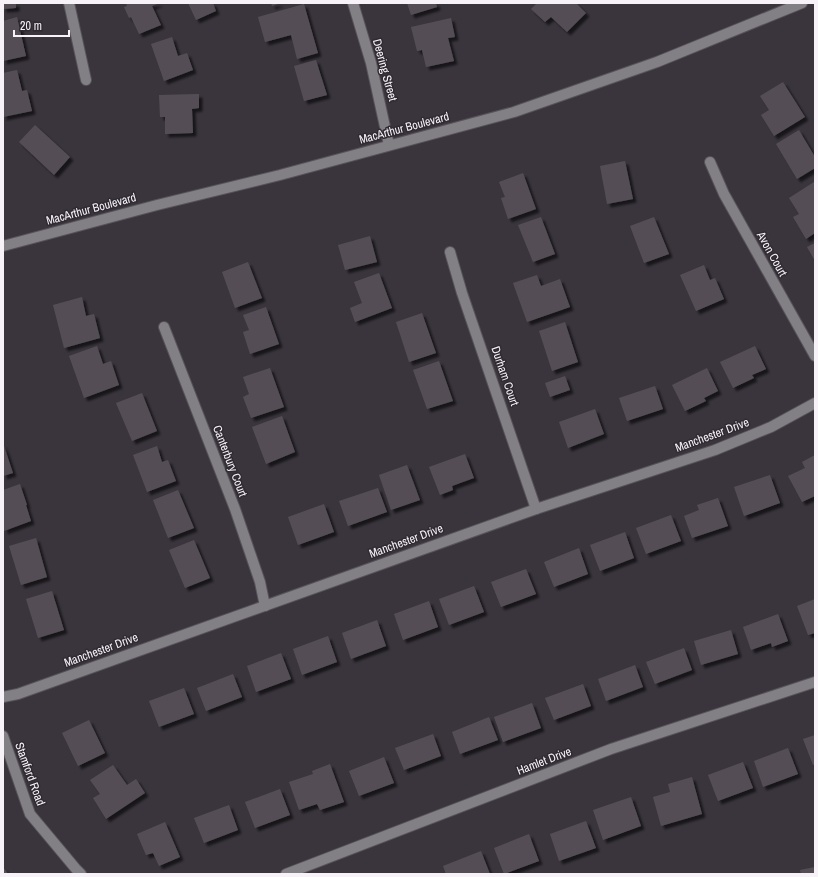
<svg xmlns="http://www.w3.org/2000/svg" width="818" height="877" viewBox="0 0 818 877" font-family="'Archivo Narrow',sans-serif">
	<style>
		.building { fill: #544e57; filter: url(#shadow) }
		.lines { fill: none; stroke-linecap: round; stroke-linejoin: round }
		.minor-casing { stroke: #58535b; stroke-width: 12 }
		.minor { stroke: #838085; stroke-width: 10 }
		.labels { text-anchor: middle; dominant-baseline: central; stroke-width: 3; stroke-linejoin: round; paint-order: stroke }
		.street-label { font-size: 12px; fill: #f6f2f8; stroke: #302b33 }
	</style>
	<defs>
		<filter id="shadow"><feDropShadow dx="3.5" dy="3.5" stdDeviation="1" flood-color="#0009"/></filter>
	</defs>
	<rect width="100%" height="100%" fill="#3a353d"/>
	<g class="building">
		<polygon points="3,3 16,3 16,8 3,9"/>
		<polygon points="126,3 160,3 152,6 161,25 139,34 131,17 129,18 124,7 127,6"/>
		<polygon points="188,3 213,3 216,11 196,20"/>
		<polygon points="271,3 281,3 272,6"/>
		<polygon points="407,3 436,3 437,7 411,15"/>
		<polygon points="537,3 576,3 586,13 567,32 551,17 545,22 531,9"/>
		<polygon points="304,4 318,53 297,59 291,35 265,42 258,17"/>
		<polygon points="17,17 26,56 3,61 3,21"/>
		<polygon points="451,18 455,37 448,38 454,61 426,67 422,50 417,51 411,27"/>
		<polygon points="172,37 178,56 187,53 193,70 164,81 151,44"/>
		<polygon points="316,60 327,95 304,101 294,66"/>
		<polygon points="17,70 22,91 27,90 32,111 3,117 3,73"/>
		<polygon points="783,82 805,117 774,136 761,115 769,110 760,96"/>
		<polygon points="199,94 199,108 192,109 193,133 165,134 165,117 160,117 159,95"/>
		<polygon points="35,125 70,157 54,175 19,142"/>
		<polygon points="799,130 815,157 815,168 797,179 776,144"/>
		<polygon points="625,161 633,199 607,204 600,166"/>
		<polygon points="523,173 536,209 508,219 501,198 505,197 499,182"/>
		<polygon points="814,182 815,233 806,239 793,217 799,214 789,198"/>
		<polygon points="541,217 555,254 533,262 518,225"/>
		<polygon points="654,217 669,254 644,263 630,226"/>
		<polygon points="370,236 377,262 345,270 338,245"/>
		<polygon points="815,243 815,261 807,247"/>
		<polygon points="248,262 262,298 235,308 222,272"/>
		<polygon points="704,265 710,280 715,278 724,299 696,311 680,275"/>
		<polygon points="379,273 392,308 355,322 350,308 362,303 354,282"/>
		<polygon points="537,275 541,286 560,279 570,307 527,322 513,283"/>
		<polygon points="82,297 86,316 94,314 100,338 64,348 53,305"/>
		<polygon points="266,307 279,344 250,354 243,332 249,330 243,315"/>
		<polygon points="422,313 436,353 409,362 396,322"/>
		<polygon points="565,322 578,362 552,371 539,331"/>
		<polygon points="97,346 103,364 111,361 119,385 84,398 69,356"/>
		<polygon points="755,346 766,369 752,375 754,378 733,388 720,362"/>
		<polygon points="439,361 453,401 427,409 413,370"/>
		<polygon points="270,368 284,407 251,418 243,397 249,394 243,377"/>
		<polygon points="707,368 718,391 704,398 706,401 685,411 672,385"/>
		<polygon points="565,376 570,390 550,397 545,383"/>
		<polygon points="655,386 663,409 627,421 619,398"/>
		<polygon points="142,393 157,431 132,441 116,403"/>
		<polygon points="595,409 604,434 568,448 559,422"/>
		<polygon points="282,416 295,452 266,464 252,427"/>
		<polygon points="3,443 13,473 3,476"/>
		<polygon points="157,446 162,462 168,460 176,481 147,492 133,455"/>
		<polygon points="465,454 474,478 452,486 453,490 440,495 429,467"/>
		<polygon points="815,455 815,496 802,502 788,476 805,468 802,462"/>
		<polygon points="407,465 420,500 391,510 379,475"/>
		<polygon points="770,475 780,503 744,516 734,487"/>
		<polygon points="20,484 27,505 26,505 31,521 4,531 3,490"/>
		<polygon points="378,488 387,512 348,526 339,501"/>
		<polygon points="178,490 194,528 168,538 153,500"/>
		<polygon points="718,498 728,526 692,538 684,516 699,510 697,505"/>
		<polygon points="324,504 334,532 298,545 288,517"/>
		<polygon points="671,515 681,541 646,554 636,528"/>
		<polygon points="625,532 634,558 600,571 590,545"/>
		<polygon points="36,538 47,577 21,585 9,546"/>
		<polygon points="194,540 210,578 185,588 169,550"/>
		<polygon points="579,548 588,574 554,587 544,562"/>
		<polygon points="526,569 536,594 501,607 491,582"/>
		<polygon points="474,586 484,612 449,625 439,599"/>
		<polygon points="52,591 64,630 38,638 26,599"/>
		<polygon points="815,599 815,633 808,635 797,606"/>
		<polygon points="429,601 438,627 403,640 394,614"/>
		<polygon points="778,614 788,641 772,647 771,643 751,650 743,627"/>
		<polygon points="377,620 386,646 351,659 342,633"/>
		<polygon points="731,630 738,654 701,665 694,641"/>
		<polygon points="328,636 337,662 302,675 293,649"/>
		<polygon points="684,648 692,670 655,684 646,662"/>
		<polygon points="281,653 291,679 256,692 247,666"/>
		<polygon points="635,665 643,687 606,701 598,679"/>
		<polygon points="233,674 242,697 206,711 197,688"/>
		<polygon points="583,684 591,706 554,720 545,698"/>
		<polygon points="184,688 194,714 159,727 149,701"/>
		<polygon points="532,703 541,728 503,742 494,717"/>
		<polygon points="489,717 498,740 460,754 452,732"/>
		<polygon points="89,720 105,753 78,766 62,733"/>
		<polygon points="433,734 441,756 404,770 395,748"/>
		<polygon points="815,735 815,764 813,765 803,739"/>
		<polygon points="788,748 798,774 763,787 754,761"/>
		<polygon points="384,757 394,783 359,796 349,771"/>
		<polygon points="743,762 753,788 718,801 708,775"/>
		<polygon points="330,764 344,802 320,810 317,804 299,810 289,782 313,774 312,771"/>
		<polygon points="113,765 127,785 136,779 145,793 106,819 93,798 100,794 90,780"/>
		<polygon points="692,777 702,814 661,826 653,797 670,792 668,784"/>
		<polygon points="280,789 290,815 255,828 245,802"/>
		<polygon points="631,797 641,826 603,840 593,810"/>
		<polygon points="229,805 238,830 204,843 194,818"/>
		<polygon points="586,821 596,848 559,861 550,834"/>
		<polygon points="165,822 180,857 159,866 153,853 146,855 137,834"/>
		<polygon points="529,834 539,861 504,874 494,848"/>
		<polygon points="481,851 490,874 446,874 443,866"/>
		<polygon points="3,867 8,874 3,874"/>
		<polygon points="815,867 815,874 801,874 800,870"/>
	</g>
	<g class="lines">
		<g class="minor-casing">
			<g id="minor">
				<polyline points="69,3 86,80"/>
				<polyline points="353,3 371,63 389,145"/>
				<polyline points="710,162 724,194 815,356"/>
				<polyline points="3,246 157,205 280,175 514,112 657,62 802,3"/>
				<polyline points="450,252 462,293 536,509"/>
				<polyline points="164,327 235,509 260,582 265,606"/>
				<polyline points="3,697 18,694 536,509 715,450 771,427 815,403"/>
				<polyline points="3,736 30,814 76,869 81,874"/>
				<polyline points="286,874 611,749 815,682"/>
			</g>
		</g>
		<use href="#minor" class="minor"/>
	</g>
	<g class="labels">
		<g class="street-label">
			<text transform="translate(385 70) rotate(75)">Deering Street</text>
			<text transform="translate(404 128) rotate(-15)">MacArthur Boulevard</text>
			<text transform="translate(91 209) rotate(-15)">MacArthur Boulevard</text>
			<text transform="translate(772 254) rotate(61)">Avon Court</text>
			<text transform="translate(505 376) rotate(71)">Durham Court</text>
			<text transform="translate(712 435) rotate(-20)">Manchester Drive</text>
			<text transform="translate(230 461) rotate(69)">Canterbury Court</text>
			<text transform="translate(406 541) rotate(-20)">Manchester Drive</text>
			<text transform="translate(101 650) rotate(-20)">Manchester Drive</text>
			<text transform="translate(544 761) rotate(-21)">Hamlet Drive</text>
			<text transform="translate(30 774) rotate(70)">Stamford Road</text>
		</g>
	</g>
	<rect width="818" height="877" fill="none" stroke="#f6f2f8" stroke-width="8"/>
	<path d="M14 30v6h55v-6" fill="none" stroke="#f6f2f8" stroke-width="2"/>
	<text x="20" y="30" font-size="12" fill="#f6f2f8" stroke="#302b33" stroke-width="3" paint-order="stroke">20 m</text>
</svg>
